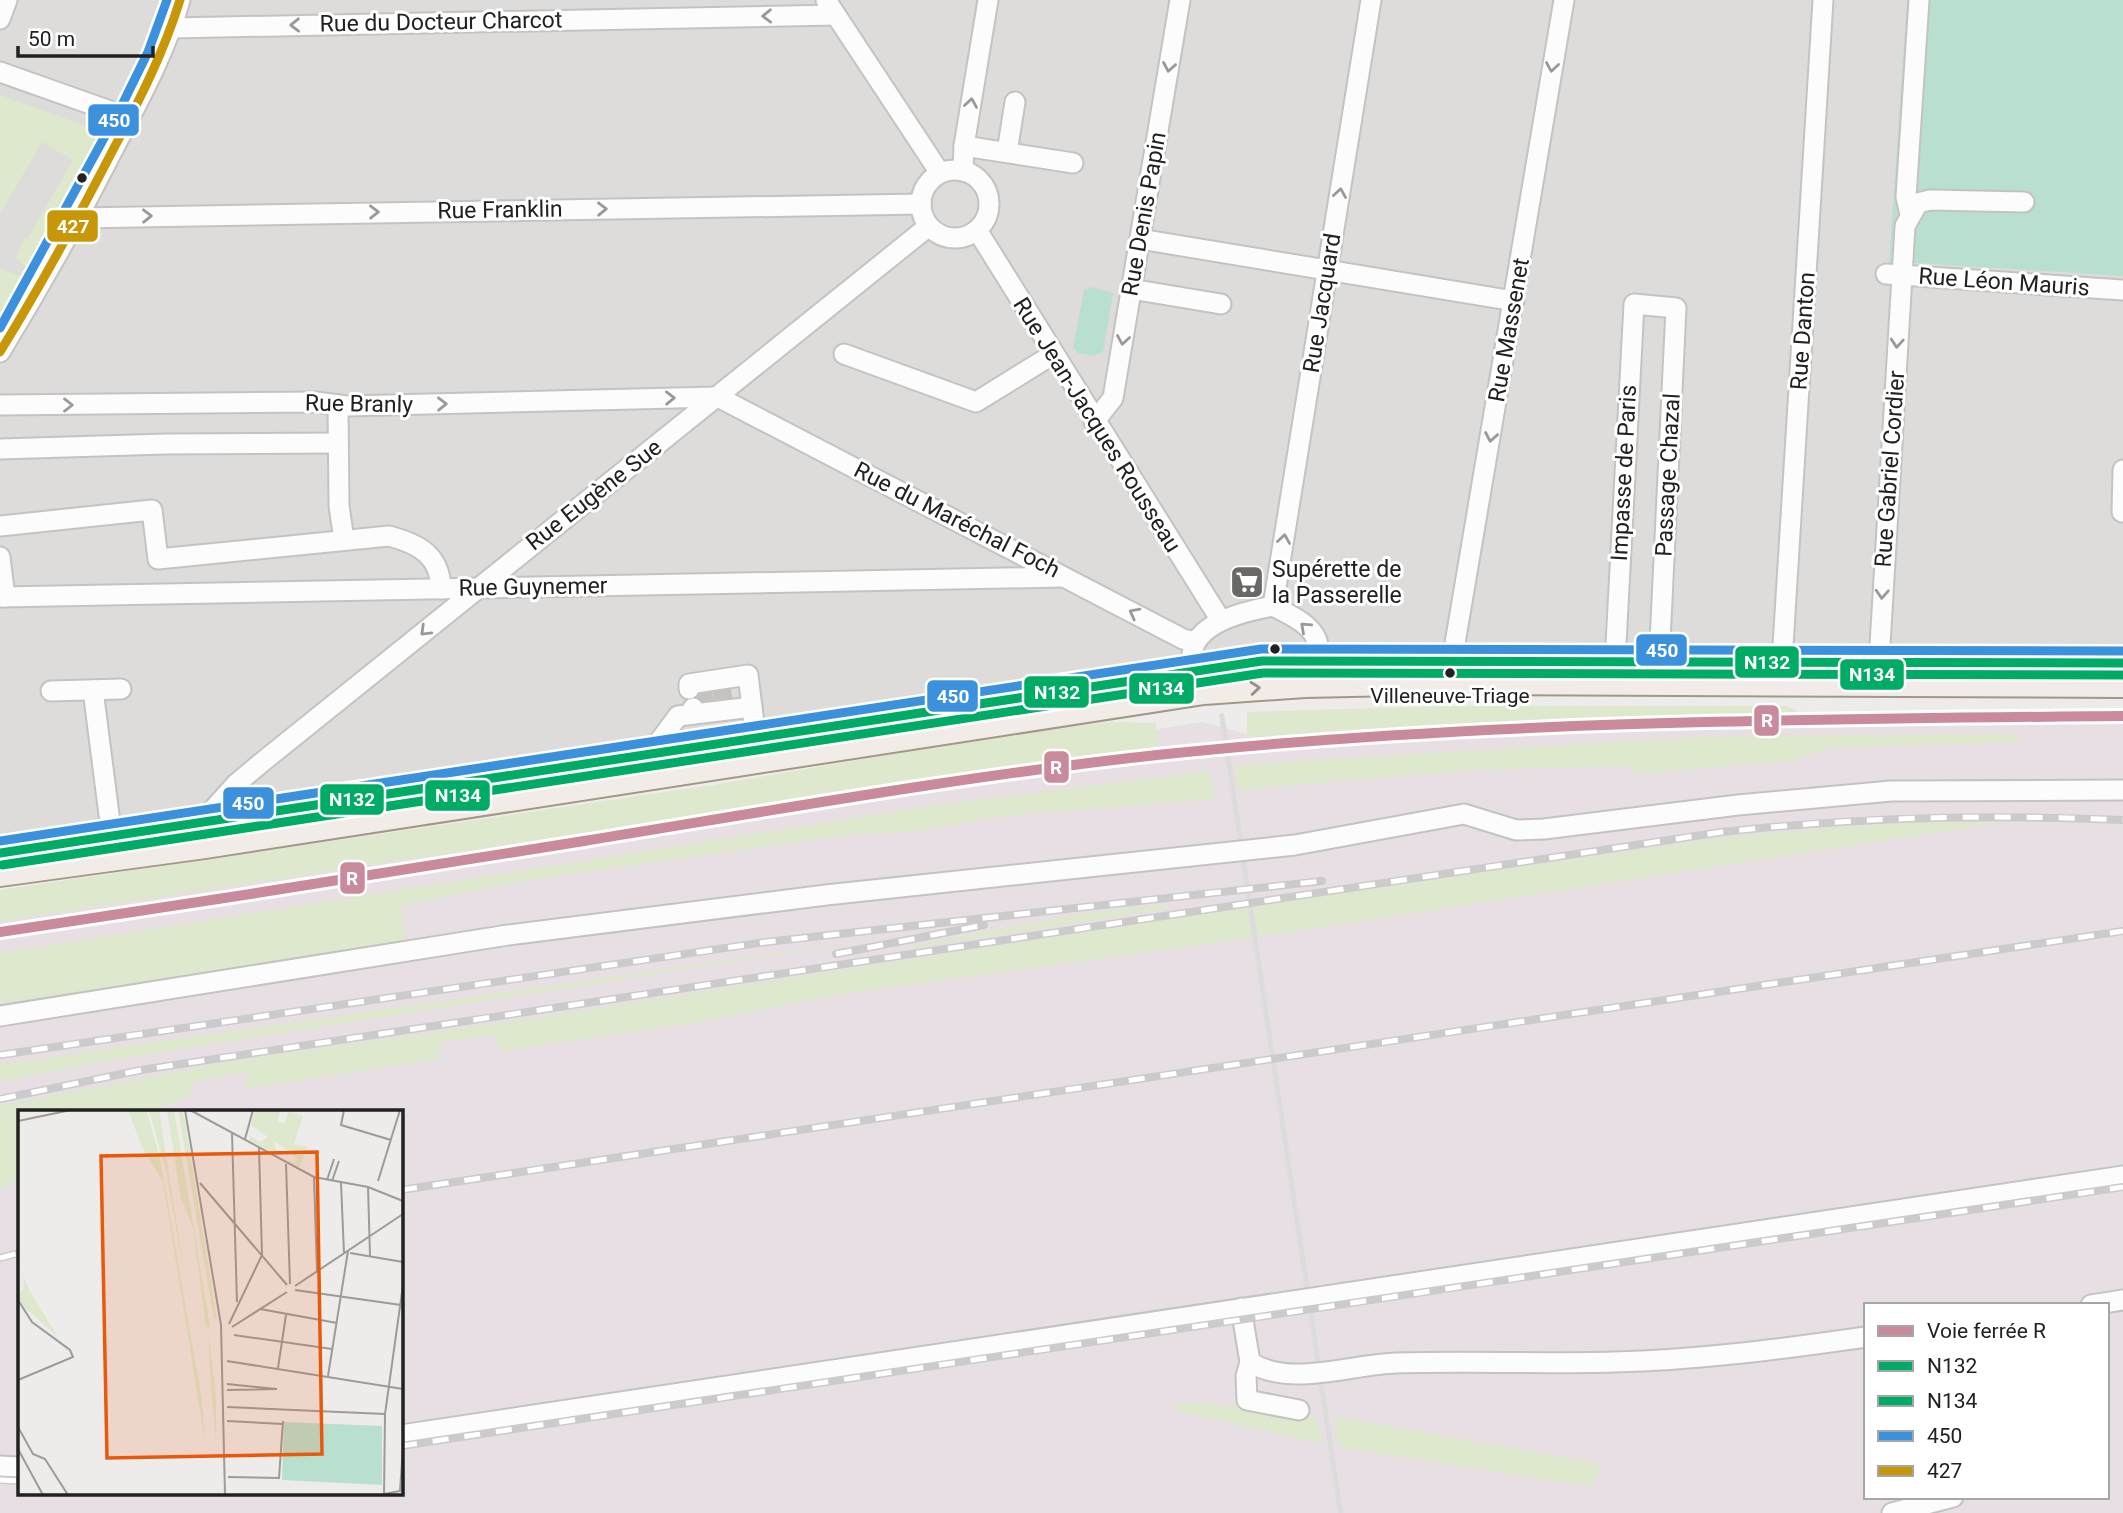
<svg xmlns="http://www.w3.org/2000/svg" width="2123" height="1513" viewBox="0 0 2123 1513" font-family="Roboto,sans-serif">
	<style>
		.residential { fill: #dedcdb }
		.industrial { fill: #e7dfe4; fill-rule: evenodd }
		.grass { fill: #dde8cc }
		.pitch { fill: #b9e0ce }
		.pier { fill: #dddcdc }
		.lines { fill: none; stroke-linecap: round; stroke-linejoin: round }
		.minor-tunnel { stroke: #c5c3c2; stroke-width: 19; stroke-dasharray: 19 10; stroke-linecap: butt }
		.minor-casing { stroke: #c4c3c2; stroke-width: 23 }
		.major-casing { stroke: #a39888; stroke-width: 28 }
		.minor { stroke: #fcfcfc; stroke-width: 19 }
		.major { stroke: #f1ece7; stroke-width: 24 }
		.rail-casing { stroke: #cbcbcb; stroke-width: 8 }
		.rail { stroke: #fff; stroke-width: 5; stroke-dasharray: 16; stroke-linecap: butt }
		.bus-1-casing { stroke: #fff; stroke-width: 14 }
		.bus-2-casing { stroke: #fff; stroke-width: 14 }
		.bus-3-casing { stroke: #fff; stroke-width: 14 }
		.bus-4-casing { stroke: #fff; stroke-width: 14 }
		.bus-1 { stroke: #00ab66; stroke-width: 9 }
		.bus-2 { stroke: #00ab66; stroke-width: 9 }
		.bus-3 { stroke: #3c91dc; stroke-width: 9 }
		.bus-4 { stroke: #c89708; stroke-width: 9 }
		.rail-1-casing { stroke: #fff; stroke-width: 16 }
		.rail-1 { stroke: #c98a9b; stroke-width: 10 }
		.oneway { stroke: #999 }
		.oneway2 { stroke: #93918e }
		.bus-dot { fill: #212121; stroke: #fff; stroke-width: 2.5 }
		.labels { text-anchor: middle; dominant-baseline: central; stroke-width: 6; stroke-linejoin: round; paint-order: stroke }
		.bus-label { font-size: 21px; fill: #212121; stroke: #fff }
		.street-label { font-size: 23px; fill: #212121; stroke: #fff }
		.poi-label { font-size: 23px; fill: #212121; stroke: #fff; text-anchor: start }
		.inset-road { fill: none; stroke: #9c9b9a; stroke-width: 2 }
		.view { fill: #e8590c; fill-opacity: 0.15; stroke: #e8590c; stroke-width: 3.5 }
		.inset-edge { fill: none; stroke: #212121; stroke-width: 3.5 }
		.line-badge { stroke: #fff; stroke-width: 2.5 }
		.badge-label { font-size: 19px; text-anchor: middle; font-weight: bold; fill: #fff }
	</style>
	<rect width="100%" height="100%" fill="#eeecea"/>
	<polygon class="residential" points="0,0 2123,0 2123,654 1255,655 0,840"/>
	<path class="industrial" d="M1799 712 2123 714V1513H0V915L1202 722 1247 734 1627 715ZM19 1112H401V1494H19ZM1866 1305H2107V1497H1866Z"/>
	<g class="grass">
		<polygon points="0,95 94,129 98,120 104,125 99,141 28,268 16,258 25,237 28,238 73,160 42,142 0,214"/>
		<polygon points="0,268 23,277 0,315"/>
		<polygon points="1445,706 1787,706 1799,712 1251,736 1247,734 1247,712"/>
		<polygon points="1110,722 1156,723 1159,746 0,921 0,890 713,785 969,741"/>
		<polygon points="2014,734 2022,742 1828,748 1793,761 1637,774 1628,766 1477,770 1238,790 1234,765 1710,736"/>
		<polygon points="1209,771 1214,799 1005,816 919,831 841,836 521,881 401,906 406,940 306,961 0,1003 0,953 935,805"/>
		<polygon points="2013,821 1258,937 1253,906 1733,836 1909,822"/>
		<polygon points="1164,905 1166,909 911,949 911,946 1081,914"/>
		<polygon points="1246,907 1252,938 842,994 681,1025 501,1051 493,1035 440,1042 438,1059 245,1089 248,1072 193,1082 190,1097 144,1112 19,1112 19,1177 0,1190 0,1106 23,1101 252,1058 560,1014"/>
		<polygon points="904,935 112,1060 0,1082 0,1064"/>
		<polygon points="1172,1402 1255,1406 1316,1416 1323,1444 1180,1412"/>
		<polygon points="1334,1416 1601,1464 1593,1487 1339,1447"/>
	</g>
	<g class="pitch">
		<polygon points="1907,0 2123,0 2123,276 1914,263 1898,257 1889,263"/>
		<polygon points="1092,287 1113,293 1103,352 1094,356 1078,353 1073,348 1084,290"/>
	</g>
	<polygon class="pier" points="1224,713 1343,1513 1338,1513 1219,714"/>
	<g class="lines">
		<g class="minor-tunnel">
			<polyline points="720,684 724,703"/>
			<polyline points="701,687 705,706"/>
		</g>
		<g class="minor-casing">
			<g id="minor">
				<polyline points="826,0 940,173"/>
				<polyline points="0,19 7,0"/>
				<polyline points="172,28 835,15"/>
				<polyline points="0,72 130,118"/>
				<polyline points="964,146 1073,163"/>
				<polyline points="1007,152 1015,102"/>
				<circle cx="955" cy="204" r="34"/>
				<polyline points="963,171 964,146 988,0"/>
				<polyline points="1910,214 1906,197 1919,0"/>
				<polyline points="79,218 921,204"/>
				<polyline points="977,230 1220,619"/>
				<polyline points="1140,239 1514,301"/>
				<polyline points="1886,274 2123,290"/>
				<polyline points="1131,289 1221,304"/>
				<path d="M0 352C41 285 79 217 115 146 139 100 166 51 180 0"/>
				<polyline points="844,354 976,402 1052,355"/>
				<polyline points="0,405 316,402 347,406 718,397 1183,639 1195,642"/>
				<polyline points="338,405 339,506 344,540"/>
				<polyline points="1094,422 1113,398 1180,0"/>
				<polyline points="0,449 166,444 338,443"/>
				<polyline points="2122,512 2123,470"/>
				<path d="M0 526 152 510 158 559 389 536C419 544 440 555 441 589"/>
				<polyline points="0,557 5,597"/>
				<polyline points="0,597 1063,577"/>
				<polyline points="1273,606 1371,0"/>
				<polyline points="1452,661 1564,0"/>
				<polyline points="1782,662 1823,0"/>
				<polyline points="1879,662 1905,226 1918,203 1930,200 2024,202"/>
				<polyline points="1615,663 1634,304 1676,308 1659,663"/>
				<path d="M1199 683C1170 629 1235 613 1273 606 1302 621 1332 634 1312 672"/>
				<polyline points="689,689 689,684 748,675 756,740"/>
				<polyline points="93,690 112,838"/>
				<polyline points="51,691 121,689"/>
				<polyline points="694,714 752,707"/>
				<polyline points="650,754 678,716 694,714 693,708"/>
				<polyline points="200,824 236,784 261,763 929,226"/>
				<polyline points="0,1016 508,935 826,895 1295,845 1464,814 1516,830 1544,829 1738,805 1891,791 2123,790"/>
				<polyline points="2091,1305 2123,1300"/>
				<path d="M1241 1308 1250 1362C1289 1388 1353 1364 1396 1363 1468 1361 1541 1364 1613 1362 1698 1360 1782 1349 1866 1337"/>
				<polyline points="1250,1362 1246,1376 1247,1400 1299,1410"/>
				<polyline points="401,1435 2123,1176"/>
				<polyline points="0,1466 19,1467"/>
				<polyline points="1892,1513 1953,1497"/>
			</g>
		</g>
		<g class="major-casing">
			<g id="major">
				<polyline points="0,853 1262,661 2123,663"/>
				<polyline points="0,874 205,846 1204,692 1305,685 1443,682 2123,685"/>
			</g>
		</g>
		<use href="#minor" class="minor"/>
		<use href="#major" class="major"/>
		<g class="rail-casing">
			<g id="rail">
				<polyline points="836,954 984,925"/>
				<polyline points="0,1055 766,942 1322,881"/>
				<path d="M0 1099 141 1070 1722 832C1857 817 1988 814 2123 820"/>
				<polyline points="401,1190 2123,931"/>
				<polyline points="0,1258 19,1253"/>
				<polyline points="401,1446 2123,1187"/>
				<polyline points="0,1480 19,1481"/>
			</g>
		</g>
		<use href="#rail" class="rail"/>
		<g class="bus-1-casing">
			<polyline id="bus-1" points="0,853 1262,661 2123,663"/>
		</g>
		<g class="bus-2-casing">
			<polyline id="bus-2" points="2,865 1263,673 2123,675"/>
		</g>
		<g class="bus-3-casing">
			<g id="bus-3">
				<polyline points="0,328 122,105 148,52 167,0"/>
				<polyline points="0,841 1261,649 2123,651"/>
			</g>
		</g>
		<g class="bus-4-casing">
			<path id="bus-4" d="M0 352C41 285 79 216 115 146 140 99 164 52 180 0"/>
		</g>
		<use href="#bus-1" class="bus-1"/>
		<use href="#bus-2" class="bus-2"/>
		<use href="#bus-3" class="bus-3"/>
		<use href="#bus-4" class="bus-4"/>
		<g class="rail-1-casing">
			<path id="rail-1" d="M0 932C195 903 389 873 584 841 775 810 965 776 1157 755 1478 721 1801 719 2123 716"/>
		</g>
		<use href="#rail-1" class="rail-1"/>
	</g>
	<defs><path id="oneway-chevron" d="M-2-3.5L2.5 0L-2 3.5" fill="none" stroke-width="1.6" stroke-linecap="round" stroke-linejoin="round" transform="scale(1.75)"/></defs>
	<g class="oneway">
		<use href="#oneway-chevron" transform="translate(767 16) rotate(179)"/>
		<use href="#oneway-chevron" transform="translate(295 25) rotate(179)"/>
		<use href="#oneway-chevron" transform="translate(1169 67) rotate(100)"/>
		<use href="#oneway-chevron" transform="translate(1552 67) rotate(99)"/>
		<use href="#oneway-chevron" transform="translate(971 103) rotate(-81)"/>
		<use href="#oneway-chevron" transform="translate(1340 193) rotate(-81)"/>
		<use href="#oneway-chevron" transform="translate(602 209) rotate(-1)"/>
		<use href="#oneway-chevron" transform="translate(374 212) rotate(-1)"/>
		<use href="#oneway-chevron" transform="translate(147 216) rotate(-1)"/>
		<use href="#oneway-chevron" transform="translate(1123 340) rotate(99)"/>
		<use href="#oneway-chevron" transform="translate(1897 343) rotate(94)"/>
		<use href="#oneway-chevron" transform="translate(670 398) rotate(-1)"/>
		<use href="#oneway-chevron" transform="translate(442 404) rotate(-1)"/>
		<use href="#oneway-chevron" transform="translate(68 405)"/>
		<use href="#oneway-chevron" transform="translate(1491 437) rotate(100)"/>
		<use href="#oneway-chevron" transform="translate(1284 539) rotate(-81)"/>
		<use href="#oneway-chevron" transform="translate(1882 594) rotate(93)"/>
		<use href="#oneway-chevron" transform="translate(1134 613) rotate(-152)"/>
		<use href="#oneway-chevron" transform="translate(1305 627) rotate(-138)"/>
		<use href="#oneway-chevron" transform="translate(425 631) rotate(136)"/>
	</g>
	<use class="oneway2" href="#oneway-chevron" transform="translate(1255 688) rotate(-5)"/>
	<defs>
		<g id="supermarket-square" transform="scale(1.75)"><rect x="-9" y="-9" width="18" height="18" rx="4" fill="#696867" stroke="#fff"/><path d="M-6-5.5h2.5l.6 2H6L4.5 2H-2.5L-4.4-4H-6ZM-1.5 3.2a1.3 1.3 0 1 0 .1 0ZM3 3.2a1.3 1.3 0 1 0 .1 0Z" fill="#fff"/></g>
	</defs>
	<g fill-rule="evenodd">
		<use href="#supermarket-square" x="1247" y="582"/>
	</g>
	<g class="bus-dot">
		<circle cx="82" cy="178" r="6"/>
		<circle cx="1275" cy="649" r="6"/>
		<circle cx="1450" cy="673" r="6"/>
	</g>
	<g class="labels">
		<g class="bus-label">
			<text x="1450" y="696">Villeneuve-Triage</text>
		</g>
		<g class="street-label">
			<text transform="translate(441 22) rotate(-1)">Rue du Docteur Charcot</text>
			<text transform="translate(500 210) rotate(-1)">Rue Franklin</text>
			<text transform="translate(1144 214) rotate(-80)">Rue Denis Papin</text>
			<text transform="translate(2004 282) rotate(4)">Rue Léon Mauris</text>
			<text transform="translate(1322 303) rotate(-81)">Rue Jacquard</text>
			<text transform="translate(1509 330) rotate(-80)">Rue Massenet</text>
			<text transform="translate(1803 331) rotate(-86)">Rue Danton</text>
			<text transform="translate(359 404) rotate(1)">Rue Branly</text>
			<text transform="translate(1097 425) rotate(58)">Rue Jean-Jacques Rousseau</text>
			<text transform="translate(1890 469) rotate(-86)">Rue Gabriel Cordier</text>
			<text transform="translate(1624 473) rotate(-87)">Impasse de Paris</text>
			<text transform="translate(1668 475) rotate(-87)">Passage Chazal</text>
			<text transform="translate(594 495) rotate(-38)">Rue Eugène Sue</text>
			<text transform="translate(957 520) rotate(27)">Rue du Maréchal Foch</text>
			<text transform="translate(533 587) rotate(-1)">Rue Guynemer</text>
		</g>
		<g class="poi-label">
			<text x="1272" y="569">Supérette de<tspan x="1272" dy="26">la Passerelle</tspan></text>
		</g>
	</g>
	<g transform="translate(18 1110)">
		<rect width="385" height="385" fill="#eeecea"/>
		<path d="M110 0H128L142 48 184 291 187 331 145 72 124 37ZM131 0H141L168 173 148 61ZM149 0H156L192 216 188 217 175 118 163 88ZM160 0H165L199 209H196ZM237 0H263L259 11 266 14 271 1 285 6 276 34 290 37 281 57 261 47 276 53 279 49 266 37 255 31 260 46 232 30V26L243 32 250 27 233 15ZM5 167 13 183 40 227 5 196 0 185 6 178ZM190 220 198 287V332L193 277Z" fill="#dde8cc"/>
		<path d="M266 312 364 316V375L264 370Z" fill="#b9e0ce"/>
		<path class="inset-road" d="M167 0 203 215 207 385M172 0 296 67 350 77 385 91M326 0 323 15 373 30M0 11 53 0M214 23 219 192M227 29 235 0M268 54 272 174M296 67 299 161M309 70 316 49M314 71 321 51M360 71 382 0M182 73 269 175M323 73 326 143M350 77 352 146M332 143 385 152M277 176 385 104M277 180 383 195M0 190 14 212 52 240 55 247 0 270M242 199 319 213M211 214 244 145 241 38M214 217 269 182M216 225 314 239M209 251 385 279M260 258 268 205M310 266 330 141M209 274 259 279M209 280 259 279M209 297 367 304M209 311 265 314M0 317 15 344 27 349 50 385M0 339 25 385M210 367 261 368 265 311M366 384 382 381 385 337M366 385 367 304 385 175"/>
		<path class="view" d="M299 42 304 344 89 348 83 46Z"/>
		<rect width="385" height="385" class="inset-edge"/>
	</g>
	<g class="line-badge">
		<rect x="87" y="103" width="53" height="34" rx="7" fill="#3c91dc"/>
		<rect x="46" y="209" width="53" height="34" rx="7" fill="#c89708"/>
		<rect x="1635" y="633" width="53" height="34" rx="7" fill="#3c91dc"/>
		<rect x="1734" y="645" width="66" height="34" rx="7" fill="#00ab66"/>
		<rect x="1839" y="658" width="66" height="33" rx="7" fill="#00ab66"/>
		<rect x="1128" y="672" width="67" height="33" rx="7" fill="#00ab66"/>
		<rect x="1023" y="675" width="67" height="34" rx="7" fill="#00ab66"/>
		<rect x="926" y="679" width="53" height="34" rx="7" fill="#3c91dc"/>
		<rect x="1753" y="704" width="27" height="33" rx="7" fill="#c98a9b"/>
		<rect x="1043" y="750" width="27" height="34" rx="7" fill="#c98a9b"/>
		<rect x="424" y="779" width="67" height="33" rx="7" fill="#00ab66"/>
		<rect x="319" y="783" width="66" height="33" rx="7" fill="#00ab66"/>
		<rect x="222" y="786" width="53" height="34" rx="7" fill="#3c91dc"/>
		<rect x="339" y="861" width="27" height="34" rx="7" fill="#c98a9b"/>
	</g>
	<g class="badge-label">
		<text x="114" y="127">450</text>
		<text x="73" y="233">427</text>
		<text x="1662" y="657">450</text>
		<text x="1767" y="669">N132</text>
		<text x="1872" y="681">N134</text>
		<text x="1161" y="695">N134</text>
		<text x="1057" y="699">N132</text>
		<text x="953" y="703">450</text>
		<text x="1767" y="727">R</text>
		<text x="1056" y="774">R</text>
		<text x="458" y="802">N134</text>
		<text x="352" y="806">N132</text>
		<text x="248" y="810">450</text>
		<text x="352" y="885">R</text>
	</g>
	<rect x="1864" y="1303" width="245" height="196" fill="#ffffff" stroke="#a6a6a6" stroke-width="2"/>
	<rect x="1878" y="1326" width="35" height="10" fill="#c98a9b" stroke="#a6a6a6" stroke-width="2"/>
	<text x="1927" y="1338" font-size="21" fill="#212121">Voie ferrée R</text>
	<rect x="1878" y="1361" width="35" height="10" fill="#00ab66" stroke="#a6a6a6" stroke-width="2"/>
	<text x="1927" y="1373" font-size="21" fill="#212121">N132</text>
	<rect x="1878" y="1396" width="35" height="10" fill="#00ab66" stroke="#a6a6a6" stroke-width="2"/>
	<text x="1927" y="1408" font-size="21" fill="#212121">N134</text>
	<rect x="1878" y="1431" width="35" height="10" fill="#3c91dc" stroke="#a6a6a6" stroke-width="2"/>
	<text x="1927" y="1443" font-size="21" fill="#212121">450</text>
	<rect x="1878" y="1466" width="35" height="10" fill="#c89708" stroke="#a6a6a6" stroke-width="2"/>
	<text x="1927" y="1478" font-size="21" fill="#212121">427</text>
	<path d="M18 46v10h135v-10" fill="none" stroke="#212121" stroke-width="3.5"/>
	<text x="28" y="46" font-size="21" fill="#212121" stroke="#ffffff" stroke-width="5" paint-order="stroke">50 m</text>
</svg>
